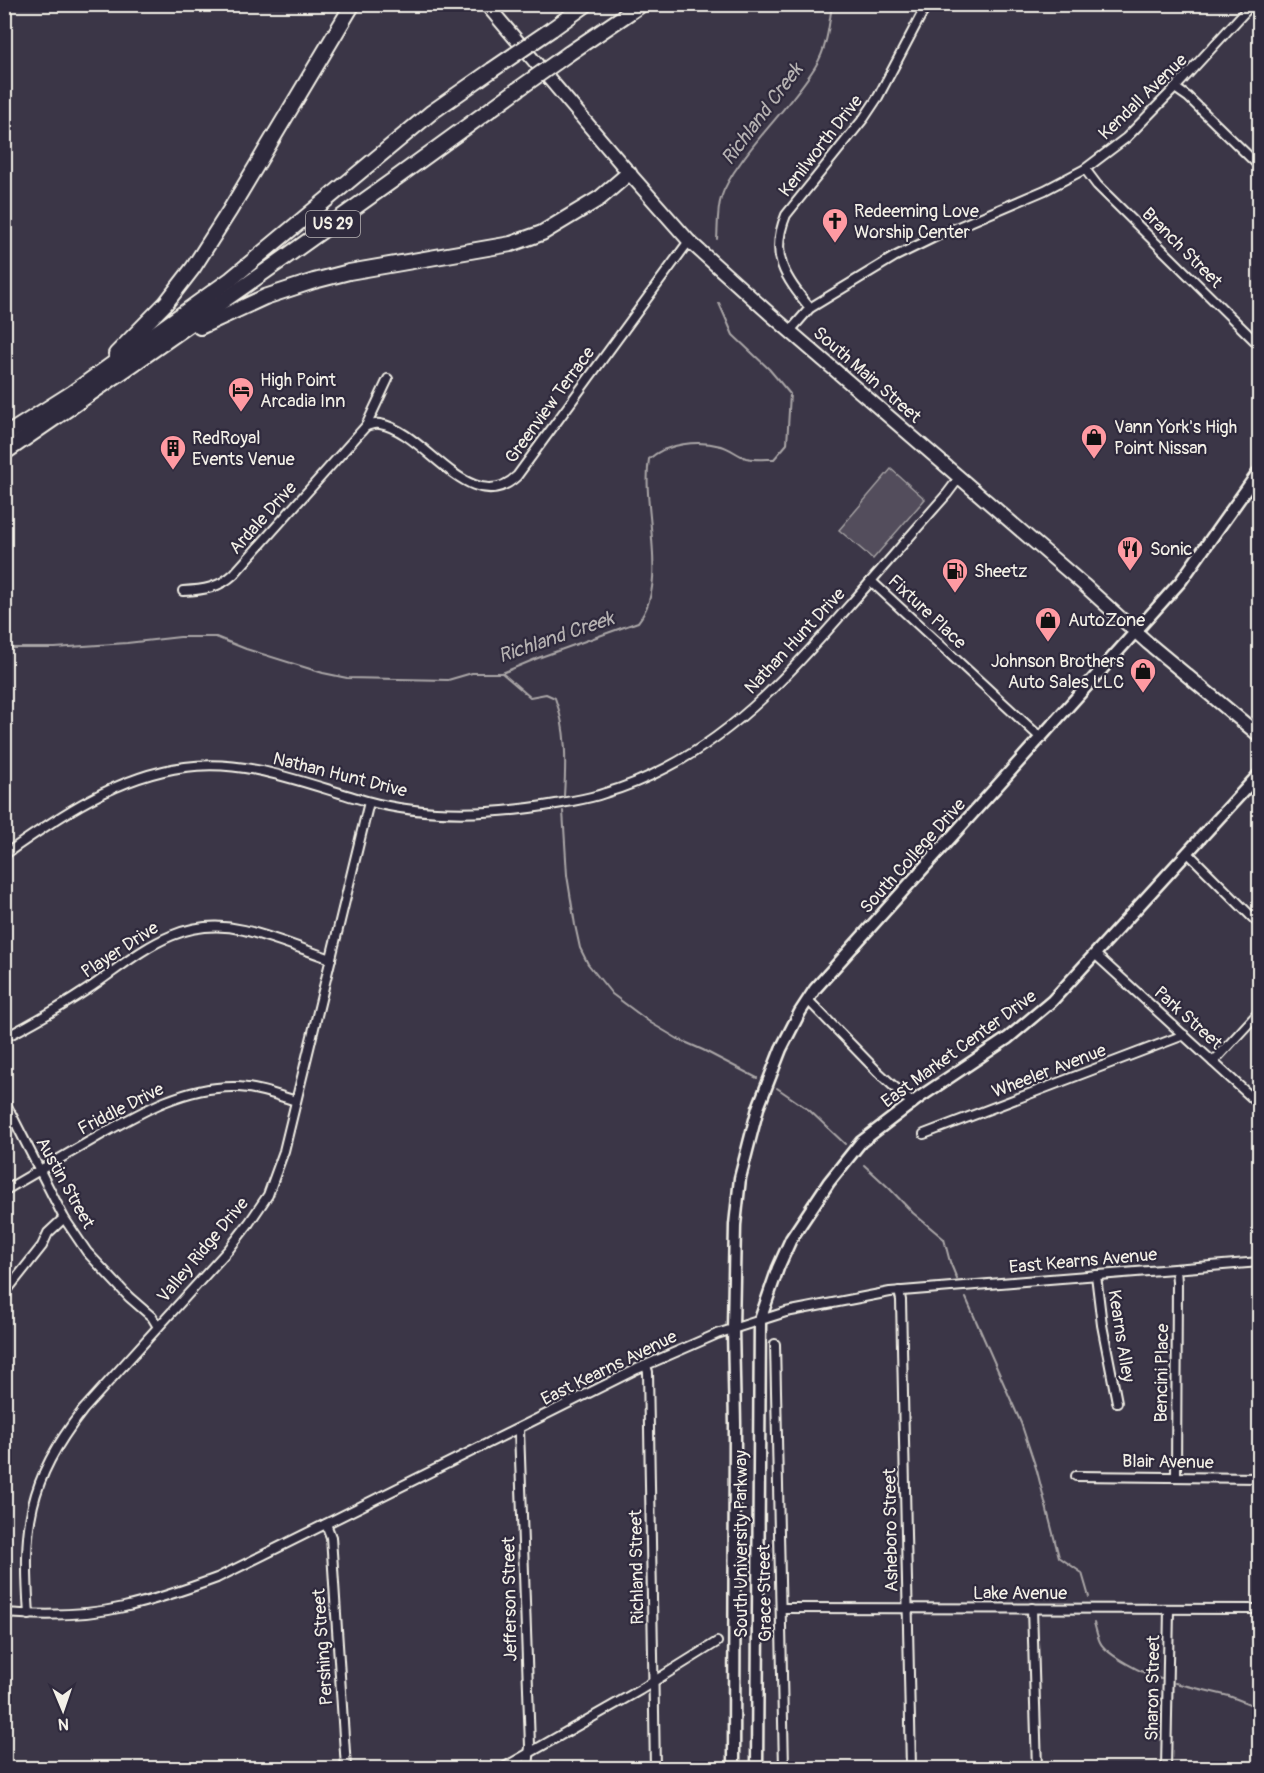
<svg xmlns="http://www.w3.org/2000/svg" width="1264" height="1773" viewBox="0 0 1264 1773" font-family="Pangolin,sans-serif">
	<style>
		.green { fill: #534e5c; stroke: #a4a0a2; stroke-width: 1.5 }
		.lines { fill: none; stroke-linecap: round; stroke-linejoin: round }
		.stream { stroke: #aaa6a7; stroke-width: 2 }
		.minor-casing { stroke: #f4f1e8; stroke-width: 12 }
		.secondary-casing { stroke: #f4f1e8; stroke-width: 15 }
		.primary-casing { stroke: #f4f1e8; stroke-width: 16 }
		.motorway-casing { stroke: #f4f1e8; stroke-width: 18 }
		.minor { stroke: #2f2a3d; stroke-width: 8 }
		.secondary { stroke: #2f2a3d; stroke-width: 10 }
		.primary { stroke: #2f2a3d; stroke-width: 12 }
		.motorway { stroke: #2f2a3d; stroke-width: 14 }
		.motorway-bridge-casing { stroke: #f4f1e8; stroke-width: 18; stroke-linecap: butt }
		.motorway-bridge { stroke: #2f2a3d; stroke-width: 14 }
		.labels { text-anchor: middle; dominant-baseline: central; stroke-width: 4.5; stroke-linejoin: round; paint-order: stroke }
		.shield { fill: #2f2a3d; stroke: #b9b5b5; stroke-width: 1.5 }
		.shield-label { font-size: 16px; font-weight: bold; fill: #f4f1e8 }
		.street-label { font-size: 18px; fill: #f4f1e8; stroke: #2f2a3d }
		.poi-label { font-size: 18px; fill: #f4f1e8; stroke: #2f2a3d; text-anchor: start }
		.water-label { font-size: 20px; font-style: italic; fill: #b6b2b2; stroke: #2f2a3d }
	</style>
	<rect width="100%" height="100%" fill="#3b3647"/>
	<filter id="ink" filterUnits="userSpaceOnUse"><feTurbulence type="fractalNoise" baseFrequency=".0167" numOctaves="2"/><feDisplacementMap in="SourceGraphic" scale="12" xChannelSelector="R" yChannelSelector="G"/><feConvolveMatrix kernelMatrix="1 2 1 2 8 2 1 2 1" color-interpolation-filters="sRGB"/></filter>
	<g filter="url(#ink)">
		<polygon class="green" points="891,469 925,499 873,559 839,530"/>
		<g class="lines">
			<g class="stream">
				<path d="M717 239C718 226 717 210 721 198 725 185 733 173 741 162 764 129 794 101 815 67 827 48 829 26 832 4"/>
				<path d="M4 648H55L127 643 180 637H216L246 649 323 673 347 678 448 680 472 673H502L538 658 638 622C670 583 641 507 649 459 667 443 698 440 721 446 730 448 737 455 746 458 755 460 766 459 774 459L787 444 790 394 769 369 733 335 719 303"/>
				<path d="M502 673 530 697 546 694 555 698C567 730 566 762 564 796"/>
				<polyline points="563,811 567,875 575,925 580,948 588,964 612,994 651,1023 678,1039 703,1050 757,1078"/>
				<polyline points="777,1088 809,1110 845,1144"/>
				<polyline points="864,1165 889,1188 913,1213 944,1239 950,1262 957,1279"/>
				<polyline points="966,1298 1021,1423 1037,1471 1059,1557 1082,1573 1089,1597"/>
				<path d="M1094 1623C1096 1629 1097 1636 1100 1642 1106 1655 1146 1675 1161 1679"/>
				<polyline points="1175,1683 1229,1696 1260,1708"/>
			</g>
			<g class="minor-casing">
				<g id="minor">
					<polyline points="1175,88 1188,97 1260,167"/>
					<polyline points="1085,169 1097,185 1260,346"/>
					<path d="M810 308C785 277 769 256 786 215L864 118 878 97 927 4"/>
					<polyline points="790,331 810,308 894,257 937,236 1045,190 1085,169 1126,138 1175,88 1252,4"/>
					<path d="M366 426C370 425 375 423 380 424 425 431 471 520 517 476L689 241"/>
					<polyline points="871,581 1041,738"/>
					<path d="M183 591C203 590 219 588 234 574L366 426 388 379"/>
					<polyline points="1187,852 1260,925"/>
					<path d="M4 855C59 816 117 776 185 767 248 758 308 785 367 801 429 818 500 814 562 803 577 800 592 798 605 793 626 787 647 778 666 768 740 730 795 668 849 606 882 569 914 531 947 494L959 478"/>
					<polyline points="1096,955 1260,1105"/>
					<polyline points="809,1001 877,1071 913,1104"/>
					<path d="M4 1038C33 1023 61 1007 88 989 137 956 178 914 244 930 273 937 302 949 331 959"/>
					<polyline points="1213,1062 1260,1011"/>
					<polyline points="4,1100 64,1218 87,1252 129,1297 152,1317 158,1327"/>
					<polyline points="924,1134 1184,1035"/>
					<path d="M4 1191C34 1173 63 1157 92 1140 137 1114 184 1085 238 1087 258 1088 277 1095 296 1101"/>
					<polyline points="1096,1275 1102,1325 1117,1402"/>
					<polyline points="899,1291 901,1300 911,1768"/>
					<polyline points="4,1294 42,1246 48,1233 64,1218"/>
					<polyline points="775,1344 784,1768"/>
					<polyline points="646,1366 648,1372 655,1768"/>
					<polyline points="519,1429 530,1746 528,1768"/>
					<polyline points="1076,1476 1260,1478"/>
					<polyline points="1176,1477 1177,1282 1176,1269"/>
					<polyline points="326,1524 331,1537 346,1768"/>
					<polyline points="781,1608 1260,1609"/>
					<polyline points="1032,1608 1037,1768"/>
					<path d="M4 1613C45 1616 85 1616 124 1607 156 1600 187 1589 217 1578L637 1369 717 1334 786 1312 890 1292 1260 1262"/>
					<path d="M29 1615C23 1526 27 1482 83 1410L229 1249 249 1223 268 1195 284 1151 369 802"/>
					<polyline points="503,1768 640,1690 717,1642"/>
					<polyline points="1166,1768 1169,1609"/>
				</g>
			</g>
			<g class="secondary-casing">
				<g id="secondary">
					<polyline points="734,1768 735,1424 733,1329 735,1225 740,1178 758,1108 781,1049 800,1012 815,989 1181,581 1260,470"/>
					<polyline points="757,1768 760,1320 778,1268 791,1239 829,1182 861,1142 920,1097 1008,1038 1052,1001 1260,773"/>
				</g>
			</g>
			<g class="primary-casing">
				<polyline id="primary" points="486,4 629,173 689,241 770,314 1084,585 1148,643 1260,736"/>
			</g>
			<g class="motorway-casing">
				<g id="motorway">
					<polyline points="552,29 587,4"/>
					<polyline points="568,54 642,4"/>
					<polyline points="200,327 265,297 314,281 349,272 511,244 542,233 600,198 629,173"/>
					<polyline points="116,354 166,303 193,268 230,210 353,4"/>
					<polyline points="4,436 72,393 231,279 432,112 492,70"/>
					<path d="M4 453C177 335 348 214 517 90"/>
				</g>
			</g>
			<use href="#minor" class="minor"/>
			<use href="#secondary" class="secondary"/>
			<use href="#primary" class="primary"/>
			<use href="#motorway" class="motorway"/>
			<g class="motorway-bridge-casing">
				<g id="motorway-bridge">
					<polyline points="492,70 552,29"/>
					<polyline points="517,90 568,54"/>
				</g>
			</g>
			<use href="#motorway-bridge" class="motorway-bridge"/>
		</g>
	</g>
	<defs>
		<g id="church-pin" transform="scale(1.35)"><path d="M0 17L-7.5 6A9.5 9.5 0 1 1 7.5 6Z" fill="#ff9aa2" stroke="#2f2a3d"/><path d="M-1.2-6h2.4v3.5h3.3v2.4h-3.3V6h-2.4V-.1h-3.3v-2.4h3.3Z" fill="#111"/></g>
		<g id="hotel-pin" transform="scale(1.35)"><path d="M0 17L-7.5 6A9.5 9.5 0 1 1 7.5 6Z" fill="#ff9aa2" stroke="#2f2a3d"/><path d="M-6-4.5h1.5V1H6V5H4.5V3h-9V5H-6ZM-4 0a1.8 1.8 0 1 1 3.6 0ZM.5 0V-2.5h3Q6-2.5 6 0Z" fill="#111"/></g>
		<g id="shop-pin" transform="scale(1.35)"><path d="M0 17L-7.5 6A9.5 9.5 0 1 1 7.5 6Z" fill="#ff9aa2" stroke="#2f2a3d"/><path d="M-5-2.5h2.3a2.7 3.5 0 0 1 5.4 0H5L5.5 6h-11ZM-1.5-2.5h3a1.5 2.3 0 0 0-3 0Z" fill="#111"/></g>
		<g id="building-pin" transform="scale(1.35)"><path d="M0 17L-7.5 6A9.5 9.5 0 1 1 7.5 6Z" fill="#ff9aa2" stroke="#2f2a3d"/><path d="M-4-6H4V6H1V3H-1V6H-4ZM-2.5-4.3h1.7v1.8h-1.7ZM.8-4.3h1.7v1.8H.8ZM-2.5-1h1.7V.8h-1.7ZM.8-1h1.7V.8H.8Z" fill="#111"/></g>
		<g id="restaurant-pin" transform="scale(1.35)"><path d="M0 17L-7.5 6A9.5 9.5 0 1 1 7.5 6Z" fill="#ff9aa2" stroke="#2f2a3d"/><path d="M-5-6h1v4h1v-4h1v4h1v-4h1v5L-1.5 .5V6h-2V.5L-5-1ZM5-6V6H3V1.5H1.5Q1.5-4 5-6Z" fill="#111"/></g>
		<g id="fuel-pin" transform="scale(1.35)"><path d="M0 17L-7.5 6A9.5 9.5 0 1 1 7.5 6Z" fill="#ff9aa2" stroke="#2f2a3d"/><path d="M-5.5-6h7V0h2V4h1.3V-2.5L3-4.5l.8-.8L6-3V5H2.5V1h-1V6h-7ZM-4.2-4.7v3.2H.2V-4.7Z" fill="#111"/></g>
	</defs>
	<g fill-rule="evenodd">
		<use href="#church-pin" x="835" y="221"/>
		<use href="#hotel-pin" x="241" y="390"/>
		<use href="#shop-pin" x="1094" y="437"/>
		<use href="#building-pin" x="173" y="448"/>
		<use href="#restaurant-pin" x="1130" y="549"/>
		<use href="#fuel-pin" x="955" y="571"/>
		<use href="#shop-pin" x="1048" y="620"/>
		<use href="#shop-pin" x="1143" y="671"/>
	</g>
	<g class="labels">
		<rect class="shield" x="306" y="211" width="54" height="26" rx="4.5"/>
		<g class="shield-label">
			<text x="333" y="224">US 29</text>
		</g>
		<g class="street-label">
			<text transform="translate(1143 97) rotate(-44)">Kendall Avenue</text>
			<text transform="translate(821 146) rotate(-52)">Kenilworth Drive</text>
			<text transform="translate(1182 248) rotate(45)">Branch Street</text>
			<text transform="translate(867 375) rotate(41)">South Main Street</text>
			<text transform="translate(550 405) rotate(-54)">Greenview Terrace</text>
			<text transform="translate(263 518) rotate(-48)">Ardale Drive</text>
			<text transform="translate(927 612) rotate(43)">Fixture Place</text>
			<text transform="translate(795 641) rotate(-47)">Nathan Hunt Drive</text>
			<text transform="translate(340 775) rotate(14)">Nathan Hunt Drive</text>
			<text transform="translate(913 856) rotate(-48)">South College Drive</text>
			<text transform="translate(120 950) rotate(-33)">Player Drive</text>
			<text transform="translate(1188 1018) rotate(42)">Park Street</text>
			<text transform="translate(959 1049) rotate(-36)">East Market Center Drive</text>
			<text transform="translate(1049 1071) rotate(-21)">Wheeler Avenue</text>
			<text transform="translate(121 1109) rotate(-27)">Friddle Drive</text>
			<text transform="translate(65 1183) rotate(61)">Austin Street</text>
			<text transform="translate(203 1250) rotate(-50)">Valley Ridge Drive</text>
			<text transform="translate(1083 1261) rotate(-5)">East Kearns Avenue</text>
			<text transform="translate(1121 1336) rotate(81)">Kearns Alley</text>
			<text transform="translate(609 1368) rotate(-26)">East Kearns Avenue</text>
			<text transform="translate(1162 1373) rotate(-89)">Bencini Place</text>
			<text transform="translate(1168 1462) rotate(1)">Blair Avenue</text>
			<text transform="translate(891 1530) rotate(-91)">Asheboro Street</text>
			<text transform="translate(741 1544) rotate(-90)">South University Parkway</text>
			<text transform="translate(637 1567) rotate(-91)">Richland Street</text>
			<text transform="translate(765 1593) rotate(-91)">Grace Street</text>
			<text x="1020" y="1593">Lake Avenue</text>
			<text transform="translate(510 1599) rotate(-91)">Jefferson Street</text>
			<text transform="translate(323 1647) rotate(-94)">Pershing Street</text>
			<text transform="translate(1153 1688) rotate(-89)">Sharon Street</text>
		</g>
		<g class="poi-label">
			<text x="854" y="211">Redeeming Love<tspan x="854" dy="21">Worship Center</tspan></text>
			<text x="260" y="380">High Point<tspan x="260" dy="21">Arcadia Inn</tspan></text>
			<text x="1114" y="427">Vann York's High<tspan x="1114" dy="21">Point Nissan</tspan></text>
			<text x="192" y="438">RedRoyal<tspan x="192" dy="21">Events Venue</tspan></text>
			<text x="1150" y="549">Sonic</text>
			<text x="974" y="571">Sheetz</text>
			<text x="1068" y="620">AutoZone</text>
			<text x="1124" y="661" text-anchor="end">Johnson Brothers<tspan x="1124" dy="21">Auto Sales LLC</tspan></text>
		</g>
		<g class="water-label">
			<text transform="translate(762 114) rotate(-53)">Richland Creek</text>
			<text transform="translate(556 637) rotate(-19)">Richland Creek</text>
		</g>
	</g>
	<rect width="1264" height="1773" fill="none" stroke="#2f2a3d" stroke-width="24"/>
	<rect x="12" y="12" width="1240" height="1749" fill="none" stroke="#f4f1e8" stroke-width="2" filter="url(#ink)"/>
	<g transform="translate(63 1710) rotate(178)" stroke="#2f2a3d" stroke-width="4.5" paint-order="stroke">
	<path d="M0-4.5L10 22L0 15L-10 22Z" fill="#f4f1e8"/>
	<text y="-9" font-size="16" font-weight="bold" text-anchor="middle" fill="#f4f1e8">N</text>
	</g>
</svg>
